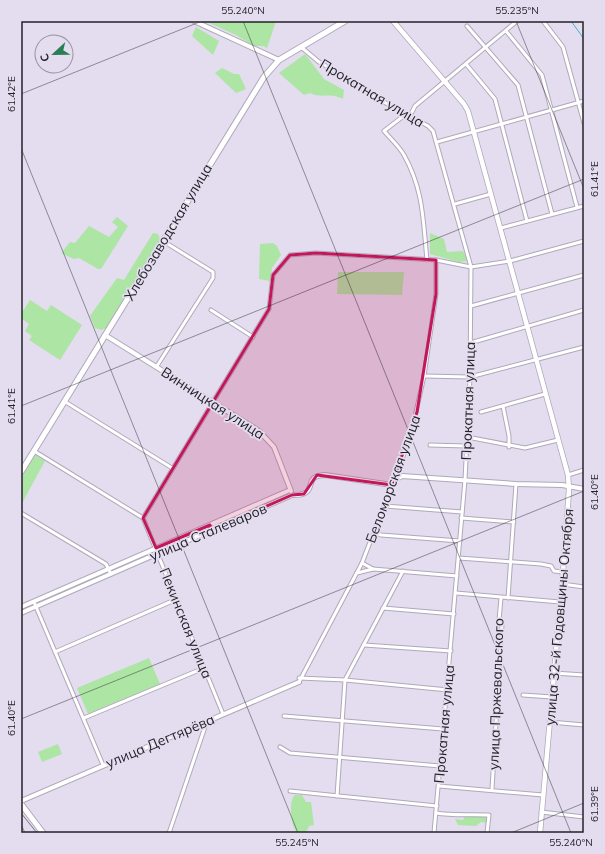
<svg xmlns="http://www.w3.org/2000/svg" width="605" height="854" viewBox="0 0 605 854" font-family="Mulish,sans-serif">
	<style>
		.green { fill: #ade5a4 }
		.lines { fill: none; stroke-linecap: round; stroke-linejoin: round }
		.stream { stroke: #45b4c8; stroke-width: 1 }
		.minor-casing { stroke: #afa9ba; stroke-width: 5 }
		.tertiary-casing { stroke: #afa9ba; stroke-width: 6 }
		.secondary-casing { stroke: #afa9ba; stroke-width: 6 }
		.primary-casing { stroke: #afa9ba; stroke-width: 7 }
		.minor { stroke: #fff; stroke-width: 3 }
		.tertiary { stroke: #fff; stroke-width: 4 }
		.secondary { stroke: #fff; stroke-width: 4.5 }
		.primary { stroke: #fff; stroke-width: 5 }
		.tram { stroke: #75717c; stroke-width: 1 }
		.marked { fill: #c2185b; fill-opacity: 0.2; stroke: #c2185b; stroke-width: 3; stroke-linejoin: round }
		.ticks { fill: none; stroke: #242228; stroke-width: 1; stroke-opacity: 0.45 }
		.labels { text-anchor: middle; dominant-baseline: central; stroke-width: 3.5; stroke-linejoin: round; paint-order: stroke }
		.street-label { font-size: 14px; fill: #242228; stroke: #e3ddef }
		.neatline { fill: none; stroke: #242228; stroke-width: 1.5 }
		.ticks-label { font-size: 10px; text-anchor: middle; fill: #242228 }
	</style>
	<rect width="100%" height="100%" fill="#e3ddef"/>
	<g class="green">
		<polygon points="205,21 276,21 267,48 263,46 254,46 236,35"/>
		<polygon points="196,27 219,41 213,55 192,36"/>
		<path d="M305 54 324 79 344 90 343 99C328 92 323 99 310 93L304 95 279 73Z"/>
		<polygon points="222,68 234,74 239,74 246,89 236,93 215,73"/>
		<polygon points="117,217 128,226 101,269 98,269 79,258 74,259 63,254 62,252 70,242 75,243 89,226 109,237 118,227 112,222"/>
		<polygon points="153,233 158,234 160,239 106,328 101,330 95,328 90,316 117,278 124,280"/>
		<polygon points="430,233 444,239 447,252 463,251 468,261 459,262 430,254"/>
		<polygon points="273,243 277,246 281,255 272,268 270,281 259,279 260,244"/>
		<polygon points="338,272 404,272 402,295 337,294"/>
		<polygon points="30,300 47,311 51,305 82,325 60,360 29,340 32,336 25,331 29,324 21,318 21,314"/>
		<polygon points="35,455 45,461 21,505 21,479"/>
		<polygon points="149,658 160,684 88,714 77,688"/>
		<polygon points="58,744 62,754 42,762 38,752"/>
		<path d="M295 795H302L306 802H311L314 825 309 826 308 829 304 833H297C291 826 288 801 295 795Z"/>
		<polygon points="466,815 487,817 486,823 481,822 476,826 458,825 455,819 463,820"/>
	</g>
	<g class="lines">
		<polyline class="stream" points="571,21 584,39"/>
		<g class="minor-casing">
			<g id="minor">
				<polyline points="543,21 563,47 584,123"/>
				<polyline points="467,26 518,85 552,214"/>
				<polyline points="506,31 542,75 577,207"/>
				<polyline points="301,47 319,62 356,83 371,95 428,126 433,131 471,267 470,377 465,480 434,833"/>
				<polyline points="466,64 495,99 527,221"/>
				<path d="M406 114 384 131C390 138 399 146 404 155 424 191 423 221 427 260"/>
				<polyline points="410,116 415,106 517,21"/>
				<polyline points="437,142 584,101"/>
				<polyline points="455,204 491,194"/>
				<polyline points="501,228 584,206"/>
				<polyline points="471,306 584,275"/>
				<polyline points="211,310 253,337"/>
				<polyline points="470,343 584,310"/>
				<polyline points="157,366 213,278 213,272 163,241"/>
				<polyline points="424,376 470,377 584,347"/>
				<polyline points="64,401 172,468"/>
				<polyline points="503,406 509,436 509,447"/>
				<polyline points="481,412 545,394"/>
				<polyline points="467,437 525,448 558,440"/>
				<polyline points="430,445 466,446"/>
				<polyline points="34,451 143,518 223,714"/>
				<polyline points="568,475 584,470"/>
				<polyline points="395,480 412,430 424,376 436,294 436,260"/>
				<polyline points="385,506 462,512"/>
				<polyline points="21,513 106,564 111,574"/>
				<polyline points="143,518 269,309 273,275 290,255 316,253 436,260 471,267 510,261 584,241"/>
				<polyline points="461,518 514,522"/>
				<polyline points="374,532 381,535 460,541"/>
				<polyline points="459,558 541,564 551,566 554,571 563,572"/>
				<polyline points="373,569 457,576"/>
				<polyline points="357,573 373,569 362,563"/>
				<polyline points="562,584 584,587"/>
				<polyline points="456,593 560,602"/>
				<polyline points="508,598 516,484"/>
				<polyline points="34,602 103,765"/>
				<polyline points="383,608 454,614"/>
				<polyline points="364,645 451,651"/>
				<polyline points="55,652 177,599"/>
				<polyline points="554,673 584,675"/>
				<polyline points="299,678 345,680 448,690"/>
				<polyline points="299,682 362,563 392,485"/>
				<polyline points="523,695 552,697"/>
				<polyline points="284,716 443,729"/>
				<polyline points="84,718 204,668"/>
				<polyline points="550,722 584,725"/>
				<polyline points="280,747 290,753 440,766"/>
				<polyline points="439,786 543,795"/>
				<polyline points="492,789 502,624 499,620 501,598"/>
				<polyline points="290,791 437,806"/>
				<polyline points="337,796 345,680 403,571"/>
				<polyline points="541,812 584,817"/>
				<path d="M436 813C453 816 471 814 489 815L487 833"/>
				<polyline points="169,833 207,721"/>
			</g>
		</g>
		<g class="tertiary-casing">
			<g id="tertiary">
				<polyline points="194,21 279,60"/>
				<polyline points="105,335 259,431 274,447 291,491"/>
				<polyline points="21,607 290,490"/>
				<path d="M21 613 292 495C296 495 302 495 305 493 315 487 305 476 325 475L392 485 395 480 402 476 516 484 562 485 584 489"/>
				<polyline points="21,801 299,682"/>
			</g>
		</g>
		<g class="secondary-casing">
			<polyline id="secondary" points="393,21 464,104 468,111 568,475 569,490 563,572 540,833"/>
		</g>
		<g class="primary-casing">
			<g id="primary">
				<polyline points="21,472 264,77 279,60 345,21"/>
				<polyline points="21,804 43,833"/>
			</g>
		</g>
		<use href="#minor" class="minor"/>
		<use href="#tertiary" class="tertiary"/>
		<use href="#secondary" class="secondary"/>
		<use href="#primary" class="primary"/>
		<polyline class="tram" points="21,813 37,833"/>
	</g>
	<path class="marked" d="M316 253 436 260V294L417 412 392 485 317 475 304 494 292 495 212 530 210 525 156 548 143 518 269 309 273 275 290 255Z"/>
	<path class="ticks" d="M243 21 571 833M516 21 584 189M21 94 202 21M21 148 298 833M21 406 584 179M21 719 584 491M21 824 25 833M511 833 584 803"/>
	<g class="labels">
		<g class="street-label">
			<text transform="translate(372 93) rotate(31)">Прокатная улица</text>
			<text transform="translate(168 232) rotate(-59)">Хлебозаводская улица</text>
			<text transform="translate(468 401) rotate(-88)">Прокатная улица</text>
			<text transform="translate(213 403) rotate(33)">Винницкая улица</text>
			<text transform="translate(393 479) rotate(-70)">Беломорская улица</text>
			<text transform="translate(208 532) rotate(-23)">улица Сталеваров</text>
			<text transform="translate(559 617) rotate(-85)">улица 32-й Годовщины Октября</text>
			<text transform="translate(186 623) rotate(68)">Пекинская улица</text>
			<text transform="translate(496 694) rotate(-88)">улица Пржевальского</text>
			<text transform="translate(444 724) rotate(-85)">Прокатная улица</text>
			<text transform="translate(160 741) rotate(-23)">улица Дегтярёва</text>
		</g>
	</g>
	<rect width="605" height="854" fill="none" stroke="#e3ddef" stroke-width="44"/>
	<g transform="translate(54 54) rotate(248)"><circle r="19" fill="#e3ddef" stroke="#97929f"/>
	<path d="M0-3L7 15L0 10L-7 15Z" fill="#297f53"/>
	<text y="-6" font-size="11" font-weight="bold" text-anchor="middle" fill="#242228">С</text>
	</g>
	<rect x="22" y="22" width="561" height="810" class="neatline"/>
	<g class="ticks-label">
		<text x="243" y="14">55.240°N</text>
		<text x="517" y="14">55.235°N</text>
		<text transform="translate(11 94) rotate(-90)" y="4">61.42°E</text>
		<text transform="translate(594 179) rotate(-90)" y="4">61.41°E</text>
		<text transform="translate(11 406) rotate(-90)" y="4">61.41°E</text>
		<text transform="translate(594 492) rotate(-90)" y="4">61.40°E</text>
		<text transform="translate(11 718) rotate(-90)" y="4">61.40°E</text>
		<text transform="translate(594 804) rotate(-90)" y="4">61.39°E</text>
		<text x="297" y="846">55.245°N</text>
		<text x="571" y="846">55.240°N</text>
	</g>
</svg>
